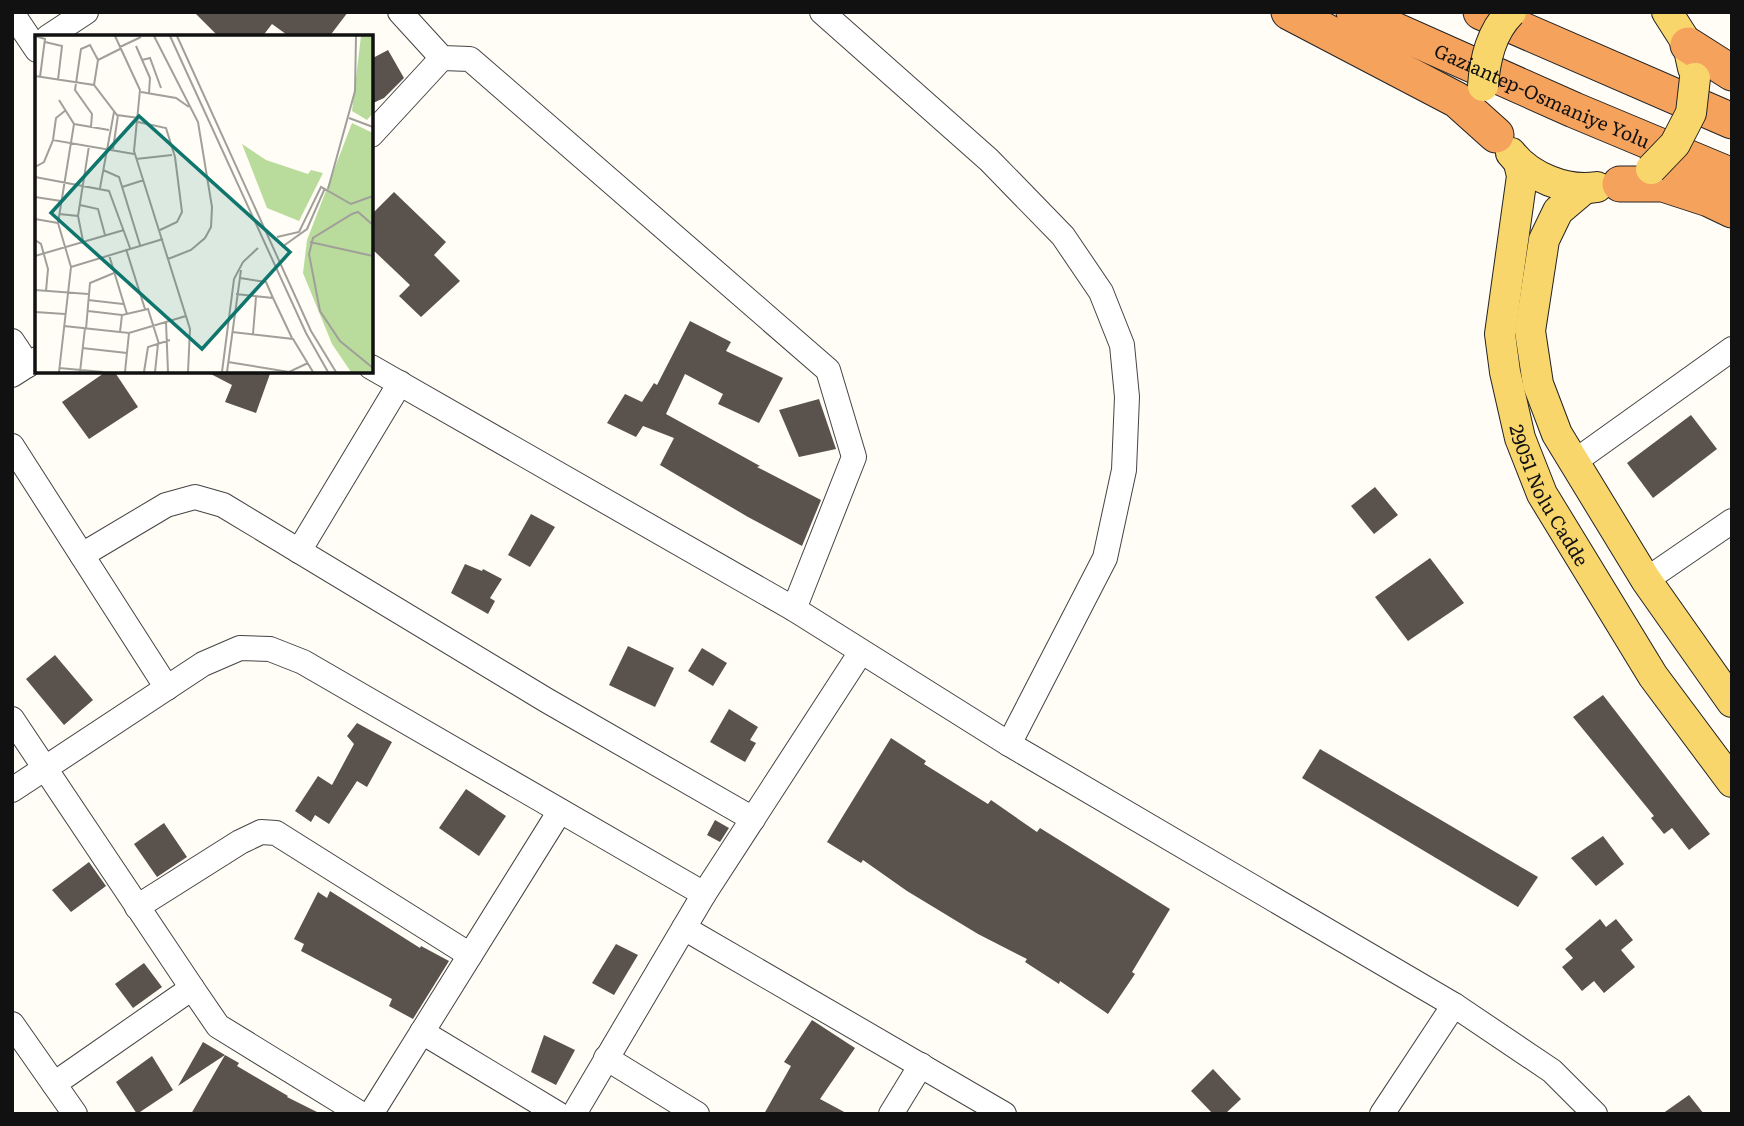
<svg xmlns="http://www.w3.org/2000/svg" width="1744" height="1126" viewBox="0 0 1744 1126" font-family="Literata,serif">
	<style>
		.building { fill: #5a524d }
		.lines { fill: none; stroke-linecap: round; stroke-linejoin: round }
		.minor-casing { stroke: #444; stroke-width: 26 }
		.major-casing { stroke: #222; stroke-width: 32 }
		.highway-casing { stroke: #222; stroke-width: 37 }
		.minor { stroke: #fff; stroke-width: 24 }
		.major { stroke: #f9d66b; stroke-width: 30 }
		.highway { stroke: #f5a25d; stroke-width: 35 }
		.major-bridge-casing { stroke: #222; stroke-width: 32; stroke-linecap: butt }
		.major-bridge { stroke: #f9d66b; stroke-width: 30 }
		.labels { text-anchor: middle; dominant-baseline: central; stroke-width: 7; stroke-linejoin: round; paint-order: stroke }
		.street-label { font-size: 19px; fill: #111; stroke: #fff }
		.inset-road { fill: none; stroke: #a09f9a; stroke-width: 2 }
		.view { fill: #0f766e; fill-opacity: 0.15; stroke: #0f766e; stroke-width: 3.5 }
		.inset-edge { fill: none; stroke: #111; stroke-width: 3.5 }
	</style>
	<rect width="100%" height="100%" fill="#fffdf5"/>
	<g class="building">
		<polygon points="194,12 348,12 329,37 290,37 272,24 262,37 219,37"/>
		<polygon points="388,50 404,78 384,98 371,104 371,59"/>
		<polygon points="394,192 446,242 434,255 460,281 421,317 399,296 410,285 371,248 371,215"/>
		<polygon points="690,321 731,342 726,351 783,378 759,423 718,404 723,394 685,374 666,414 760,466 757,467 821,500 802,546 748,517 660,465 674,438 643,426 636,437 607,423 625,394 642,402 654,383 657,385"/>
		<polygon points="107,371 114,371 138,407 89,439 62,402"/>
		<polygon points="205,371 271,371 256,413 225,402 232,385"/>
		<polygon points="819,399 836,449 799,457 779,410"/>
		<polygon points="1691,415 1717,449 1653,498 1627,463"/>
		<polygon points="1375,487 1398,515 1374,534 1351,506"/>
		<polygon points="531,514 555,527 530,567 508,555"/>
		<polygon points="1430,558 1464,603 1408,641 1375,597"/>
		<polygon points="465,564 482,571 483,569 502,579 490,598 495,601 488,614 451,593"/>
		<polygon points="628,646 674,668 655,707 609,685"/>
		<polygon points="702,648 727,663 713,686 688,671"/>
		<polygon points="55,655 93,700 64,725 26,679"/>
		<polygon points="1603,695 1710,834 1689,850 1672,828 1664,834 1651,818 1654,816 1573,717"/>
		<polygon points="729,709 758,727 750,740 756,743 745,762 710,742"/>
		<polygon points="357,723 392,742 367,787 357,781 329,824 315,815 311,822 295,811 318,776 332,785 354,744 347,736"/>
		<polygon points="891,738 926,761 924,764 988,804 991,800 1037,832 1040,828 1170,909 1132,972 1135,974 1108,1014 1060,981 1059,984 1025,962 1027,959 978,934 907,891 863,860 861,863 827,842"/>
		<polygon points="1320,749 1538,877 1518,907 1302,778"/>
		<polygon points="466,789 506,816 479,856 439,828"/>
		<polygon points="715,820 729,828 720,842 707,835"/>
		<polygon points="164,823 187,857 157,877 134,844"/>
		<polygon points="1603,836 1624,864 1596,886 1571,858"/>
		<polygon points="89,862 106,886 71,912 52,890"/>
		<polygon points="330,891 420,948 421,946 449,961 413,1019 389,1006 392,999 301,951 304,944 294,939 318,892 327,898"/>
		<polygon points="1600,919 1606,927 1616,919 1633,940 1621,950 1635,967 1604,993 1594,981 1582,991 1562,967 1573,958 1565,949"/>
		<polygon points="616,944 638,955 614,995 592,983"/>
		<polygon points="144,963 162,987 133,1008 115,984"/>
		<polygon points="812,1020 855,1048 820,1099 848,1114 764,1114 791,1066 784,1062"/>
		<polygon points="544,1035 575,1050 556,1085 531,1072"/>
		<polygon points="203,1042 225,1055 178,1086"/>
		<polygon points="225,1055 239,1063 237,1066 288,1096 287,1097 321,1114 191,1114"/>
		<polygon points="152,1056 173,1090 137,1114 116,1082"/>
		<polygon points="1213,1069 1241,1099 1225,1114 1213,1114 1191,1091"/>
		<polygon points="1689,1095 1704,1114 1662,1114"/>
	</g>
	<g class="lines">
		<g class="minor-casing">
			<g id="minor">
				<polyline points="400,12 442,58 470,59 828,370 854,457 794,609"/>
				<polyline points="822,12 989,160 1063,236 1101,292 1122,345 1127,397 1124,470 1105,558 1009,744"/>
				<polyline points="12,13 37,50"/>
				<polyline points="48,37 86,12"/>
				<polyline points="371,135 442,58"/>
				<polyline points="12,341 28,365"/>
				<polyline points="371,367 794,609 1009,744 1454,1005 1552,1071 1595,1114"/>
				<polyline points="12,375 37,359"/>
				<polyline points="12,446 167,688"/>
				<polyline points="1574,462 1732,349"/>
				<polyline points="299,551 400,383"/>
				<polyline points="82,555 166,505 195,497 223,505 546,700 753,819"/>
				<polyline points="1646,580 1732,521"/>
				<polyline points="12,719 192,988"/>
				<polyline points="12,790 203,664 240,648 270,649 303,662 704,894"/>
				<polyline points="137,907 240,842 261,832 276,833 470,955"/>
				<polyline points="684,928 1004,1114"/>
				<polyline points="12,1024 75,1114"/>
				<polyline points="422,1032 558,1114"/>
				<polyline points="606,1058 697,1114"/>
				<polyline points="54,1084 192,988 218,1026 361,1114"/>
				<polyline points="371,1114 560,811"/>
				<polyline points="574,1114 704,894 861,652"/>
				<polyline points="891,1114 921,1065"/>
				<polyline points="1382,1114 1454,1005"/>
			</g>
		</g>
		<g class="major-casing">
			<g id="major">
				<polyline points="1667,12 1688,45 1693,68"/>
				<path d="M1511 153C1530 177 1566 192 1597 187"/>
				<path id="s1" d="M1519 163 1522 176 1500 334 1505 372 1520 438 1542 494 1653 676 1732 782"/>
				<polyline points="1584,189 1558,211 1544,240 1530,331 1538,384 1557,434 1646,580 1732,702"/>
			</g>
		</g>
		<g class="highway-casing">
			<g id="highway">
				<polyline points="1289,12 1457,100 1496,135"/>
				<path id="s2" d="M1354 12 1574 110 1732 176"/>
				<polyline points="1481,12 1732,121"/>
				<polyline points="1688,45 1732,73"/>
				<polyline points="1620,184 1663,184 1709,199 1732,210"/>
			</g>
		</g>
		<use href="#minor" class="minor"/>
		<use href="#major" class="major"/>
		<use href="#highway" class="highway"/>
		<g class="major-bridge-casing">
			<g id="major-bridge">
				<path d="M1483 86C1485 59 1491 32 1511 12"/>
				<polyline points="1651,169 1675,144 1691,113 1695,78"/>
			</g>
		</g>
		<use href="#major-bridge" class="major-bridge"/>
	</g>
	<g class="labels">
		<g class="street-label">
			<text stroke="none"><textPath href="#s2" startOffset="206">Gaziantep-Osmaniye Yolu</textPath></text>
			<text stroke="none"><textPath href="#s1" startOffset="343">29051 Nolu Cadde</textPath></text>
		</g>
	</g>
	<g transform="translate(35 35)">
		<rect width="338" height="338" fill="#fffdf5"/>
		<path d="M326 1H338V78L332 85 317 76ZM317 88 338 98V337H316L297 309 268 238 272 205ZM207 109 231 125 273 139 276 135 288 138 264 186 232 173Z" fill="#b9dc9c"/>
		<path class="inset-road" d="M0 1 10 4 5 42M80 1 105 55 99 116 155 294 153 337M119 1 163 87 177 172 176 192 170 203 156 215 133 224M135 1 271 298 293 337M142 1 276 296 301 337M10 7 27 11 23 45M101 11 115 43 114 58M85 12 106 2M107 25 115 23 126 53M0 41 59 50 82 80 104 83M59 50 63 25 85 14M106 57 141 63 154 72M24 65 39 89 23 188 36 232 24 337M314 83 338 92M103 87 131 93 140 122 147 177 142 187 125 195M39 89 74 95M56 92 57 79 40 55 46 14 55 10 63 25M18 105 21 83 31 75M78 114 83 80M101 124 137 120M0 132 9 127 18 105 99 119M68 135 84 142 105 210M0 142 74 156 95 213M87 152 109 145M65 153 79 77M293 154 320 56 321 1M0 162 26 166M45 170 63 174 70 200M24 179 43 181 48 206M43 181 54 111M0 184 23 188M338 190 323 177 317 179 278 203 274 219 285 276 305 306 338 333M242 202 264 197 286 152 316 169 338 161M0 205 6 209 13 234 11 256M275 207 338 221M247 212 272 194 290 153M91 214 110 274M74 220 92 279M0 221 89 195M0 227V255M36 232 128 204M205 243 231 247 238 263M0 255 53 259M201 259 238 263 257 303M53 265 88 269M53 276 87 280M0 277 30 279M131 287 133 337M29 291 94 298 151 281M51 294 55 248 79 238M85 297 87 280 113 274 124 309M197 297 258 304 278 337M218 299 221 262M47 313 92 318M193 327 254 337 273 328M24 333 68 337M45 337 50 293M90 337 94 298M109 337 113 312 135 305M120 337 123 309M187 337 199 244 208 227 223 213M192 337 206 235"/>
		<path class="view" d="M104 81 255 217 167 314 16 178Z"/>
		<rect width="338" height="338" class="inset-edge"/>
	</g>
	<rect width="1744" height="1126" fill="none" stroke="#111111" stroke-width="28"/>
</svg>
